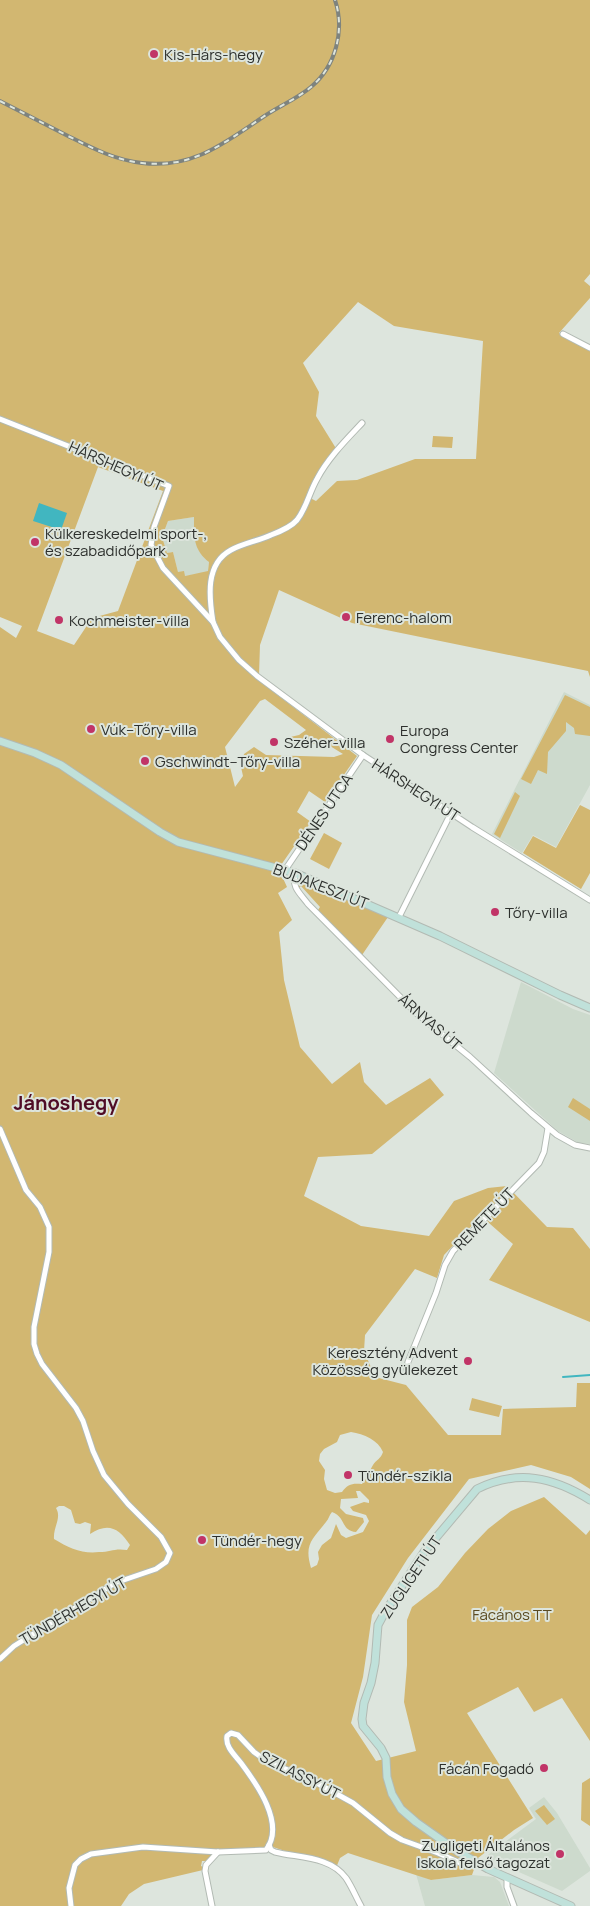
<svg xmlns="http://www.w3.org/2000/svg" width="590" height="1906" viewBox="0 0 590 1906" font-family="Manrope,sans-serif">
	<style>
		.built { fill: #cddacd }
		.green { fill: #d2b771; fill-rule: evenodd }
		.water { fill: #41b6c0 }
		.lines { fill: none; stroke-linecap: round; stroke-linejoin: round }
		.stream { stroke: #41b6c0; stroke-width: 2 }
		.street-casing { stroke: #b2bab3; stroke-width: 7 }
		.secondary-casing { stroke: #b2bab3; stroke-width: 9 }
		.street { stroke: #fff; stroke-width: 5 }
		.secondary { stroke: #c0e1da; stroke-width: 7 }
		.rail-casing { stroke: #7e837e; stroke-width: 4 }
		.rail { stroke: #dde5dd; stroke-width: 2; stroke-dasharray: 5.5; stroke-linecap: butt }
		.poi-dot { fill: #c13467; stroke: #dde5dd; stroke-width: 2 }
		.labels { text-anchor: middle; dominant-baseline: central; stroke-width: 4; stroke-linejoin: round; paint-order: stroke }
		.poi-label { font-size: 15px; fill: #2d302d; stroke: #dde5dd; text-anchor: start }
		.street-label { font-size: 15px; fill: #2d302d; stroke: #dde5dd }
		.park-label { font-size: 15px; fill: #5b4b21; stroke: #dde5dd }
		.district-label { font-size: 20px; font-weight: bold; fill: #500c26; stroke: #dde5dd }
	</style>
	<rect width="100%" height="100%" fill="#dde5dd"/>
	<g class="built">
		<polygon points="194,517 194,539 209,562 208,572 185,576 178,572 173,552 167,553 162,537 168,521"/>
		<polygon points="564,692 590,705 590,785 556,847 533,835 522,853 492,834"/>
		<polygon points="521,982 573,1009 590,1015 590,1144 579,1143 558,1131 494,1073"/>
		<polygon points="544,1797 557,1813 590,1868 590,1871 562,1891 485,1857 536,1819 529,1808"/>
		<polygon points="416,1874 431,1880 472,1875 494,1877 500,1882 509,1906 425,1906"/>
	</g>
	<g class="green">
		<path d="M0 0H590V274L584 281 590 286V298L559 333 590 351V677L588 671 352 623 279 590 260 645 259 675 257 679 357 756 325 802 309 791 297 812 311 822 281 865 282 876 287 887 278 893 292 920 279 932 284 980 300 1047 332 1084 360 1062 364 1082 386 1105 430 1078 444 1095 372 1154 318 1157 304 1196 361 1226 429 1236 454 1201 488 1188 507 1186 547 1227 573 1228 590 1249V1322L489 1280 513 1244 481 1216 444 1255 437 1278 415 1269 365 1335 364 1351 375 1377 406 1385 448 1435H501L503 1409 576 1407 577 1383H590V1489L571 1477 531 1465 469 1479 408 1558 372 1615 363 1677 351 1723 376 1761 416 1751 404 1702 407 1665V1620L412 1607 438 1587 465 1553 488 1529 511 1511 544 1497 586 1535 590 1530V1741L562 1698 534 1712 518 1687 467 1713 533 1818 514 1830 478 1858 472 1875 431 1880 348 1853 340 1858 336 1868 270 1846 258 1850 208 1849 212 1855 206 1861H202L201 1866 203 1867V1870L144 1884 129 1894 121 1906H0V627L16 638 22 626 0 617ZM358 302 394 326 483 341 476 459H415L357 480 337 481 316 501 310 498 317 479 337 450 316 416 319 392 303 363ZM98 467 163 491 118 611 92 618 74 645 37 631ZM194 517C194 537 193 549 209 562L208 571 185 576 184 571 178 572 173 552 167 553 162 537 168 521ZM265 699 306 730 299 735 286 738 287 749 303 748 322 741 343 754 334 757 266 755 254 747 244 754 241 767 243 776 235 787 225 747 260 701ZM351 1432C364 1434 378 1440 383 1452 381 1459 376 1460 373 1465 369 1472 367 1478 362 1484 352 1483 348 1484 342 1492L335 1493 327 1490 324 1479 325 1470 319 1461 320 1454 324 1449 337 1442 340 1435ZM356 1491H360L369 1500V1503L364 1502 350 1507 353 1511 366 1515 369 1521 363 1532 346 1538 341 1535 336 1524 331 1538 322 1545 318 1552 319 1559 317 1565 311 1568C304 1544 312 1540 326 1522 329 1519 329 1515 332 1512 346 1517 341 1531 356 1532L364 1522 363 1518 346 1514 340 1508 341 1499 358 1498ZM59 1506H64L71 1510 75 1523 80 1524 85 1522 91 1524 90 1534C108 1522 119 1528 130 1545L127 1550C114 1548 111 1552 99 1552 82 1554 69 1548 54 1539 53 1527 62 1518 56 1508Z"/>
		<polygon points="433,436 453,437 452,448 432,447"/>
		<polygon points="565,695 590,707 590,736 575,734 574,728 566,722 566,731 548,752 547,774 538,770 531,784 521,779"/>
		<polygon points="515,792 520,796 500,838 494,834"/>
		<polygon points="580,805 590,810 590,873 581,889 523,853 533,836 556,848"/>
		<polygon points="324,833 342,843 329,869 310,859"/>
		<polygon points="302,879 388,917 362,955 318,910 320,907 301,886 299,888 297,885"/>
		<polygon points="573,1098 590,1109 590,1121 568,1107"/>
		<polygon points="472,1398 502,1406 499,1417 469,1410"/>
		<polygon points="590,1778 590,1826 581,1820 582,1783"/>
		<polygon points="544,1805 555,1819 547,1825 535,1811"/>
	</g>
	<polygon class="water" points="39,503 67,513 61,530 33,521"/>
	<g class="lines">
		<polyline class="stream" points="563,1377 590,1375"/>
		<g class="street-casing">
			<g id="street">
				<polyline points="563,334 590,348"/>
				<polyline points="0,419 169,486 154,527 151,545 163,568 213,622 220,637 239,660 257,676 363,755 472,827 590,900"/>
				<path d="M213 622C209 597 205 564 231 550 244 543 258 541 271 535 279 532 291 527 297 520 307 507 309 493 317 479 328 458 346 440 362 423"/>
				<polyline points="285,870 363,755"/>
				<path d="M295 873C292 888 299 892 308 904L415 1012 470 1057 531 1113 557 1135 575 1145 590 1148"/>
				<polyline points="399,917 451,813"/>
				<polyline points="0,1129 26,1190 40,1207 49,1227 49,1252 34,1327 34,1344 37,1354 42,1364 76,1408 83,1421 93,1451 104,1475 128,1504 161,1537 170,1553 166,1562 156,1569 115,1583 14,1646 0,1659"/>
				<polyline points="406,1372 408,1362 436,1293 445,1265 453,1251 539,1163 544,1152 548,1128"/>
				<path d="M269 1845 271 1850 275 1852C299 1858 330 1856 346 1878 352 1887 356 1897 361 1906"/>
				<polyline points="507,1877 507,1887 514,1906"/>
				<path d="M71 1906 69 1888 75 1865 81 1859 91 1854 143 1847 218 1852 266 1850C286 1824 256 1783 241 1763 235 1755 225 1747 227 1736L231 1733 238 1735 254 1752 265 1760 315 1782 353 1803 390 1833 402 1840 438 1853 467 1866 479 1864"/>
				<polyline points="212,1906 205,1871 206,1865 218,1852"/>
			</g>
		</g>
		<g class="secondary-casing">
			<g id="secondary">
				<polyline points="0,741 35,753 61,765 160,832 178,842 295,873 440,936 560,995 590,1008"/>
				<path d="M571 1906 488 1869 457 1851 416 1822 401 1809 392 1794 387 1777 386 1758 381 1748 363 1726 362 1719 364 1703 371 1683 375 1663 378 1625 385 1612 424 1552 477 1489C518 1469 553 1477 590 1500"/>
			</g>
		</g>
		<use href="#street" class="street"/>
		<use href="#secondary" class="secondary"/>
		<g class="rail-casing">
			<path id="rail" d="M0 101C23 113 45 124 68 136 92 148 115 160 142 163 193 169 224 143 263 117 279 106 297 99 311 87 336 66 345 30 335 0"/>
		</g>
		<use href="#rail" class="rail"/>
	</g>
	<g class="poi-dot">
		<circle cx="154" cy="54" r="5"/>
		<circle cx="35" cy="542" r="5"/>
		<circle cx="346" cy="617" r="5"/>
		<circle cx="59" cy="620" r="5"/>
		<circle cx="91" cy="729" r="5"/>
		<circle cx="390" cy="739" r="5"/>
		<circle cx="274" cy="742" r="5"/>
		<circle cx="145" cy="761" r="5"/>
		<circle cx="495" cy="912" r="5"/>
		<circle cx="468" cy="1361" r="5"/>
		<circle cx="348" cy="1475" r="5"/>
		<circle cx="202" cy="1540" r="5"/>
		<circle cx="544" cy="1768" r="5"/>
		<circle cx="560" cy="1854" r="5"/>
	</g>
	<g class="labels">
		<g class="poi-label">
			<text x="164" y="54">Kis-Hárs-hegy</text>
			<text x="45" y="533">Külkereskedelmi sport-,<tspan x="45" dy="17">és szabadidőpark</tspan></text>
			<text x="356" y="617">Ferenc-halom</text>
			<text x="69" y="620">Kochmeister-villa</text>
			<text x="101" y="729">Vúk–Tőry-villa</text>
			<text x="400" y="730">Europa<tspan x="400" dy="17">Congress Center</tspan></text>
			<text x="284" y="742">Széher-villa</text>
			<text x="155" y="761">Gschwindt–Tőry-villa</text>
			<text x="505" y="912">Tőry-villa</text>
			<text x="458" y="1352" text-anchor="end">Keresztény Advent<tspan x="458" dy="17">Közösség gyülekezet</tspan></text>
			<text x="358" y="1475">Tündér-szikla</text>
			<text x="212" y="1540">Tündér-hegy</text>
			<text x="534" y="1768" text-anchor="end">Fácán Fogadó</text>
			<text x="550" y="1845" text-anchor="end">Zugligeti Általános<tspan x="550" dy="17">Iskola felső tagozat</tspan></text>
		</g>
		<g class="street-label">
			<text transform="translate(116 466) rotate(24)">HÁRSHEGYI ÚT</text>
			<text transform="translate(416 790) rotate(33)">HÁRSHEGYI ÚT</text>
			<text transform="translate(324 812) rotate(-56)">DÉNES UTCA</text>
			<text transform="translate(321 886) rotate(21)">BUDAKESZI ÚT</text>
			<text transform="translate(430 1022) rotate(41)">ÁRNYAS ÚT</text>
			<text transform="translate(484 1219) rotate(-46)">REMETE ÚT</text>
			<text transform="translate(411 1577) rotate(-56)">ZUGLIGETI ÚT</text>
			<text transform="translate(73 1611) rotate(-30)">TÜNDÉRHEGYI ÚT</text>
			<text transform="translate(300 1775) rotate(27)">SZILASSY ÚT</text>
		</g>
		<g class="park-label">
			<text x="512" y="1614">Fácános TT</text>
		</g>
		<g class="district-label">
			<text x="66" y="1102">Jánoshegy</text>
		</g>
	</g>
</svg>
